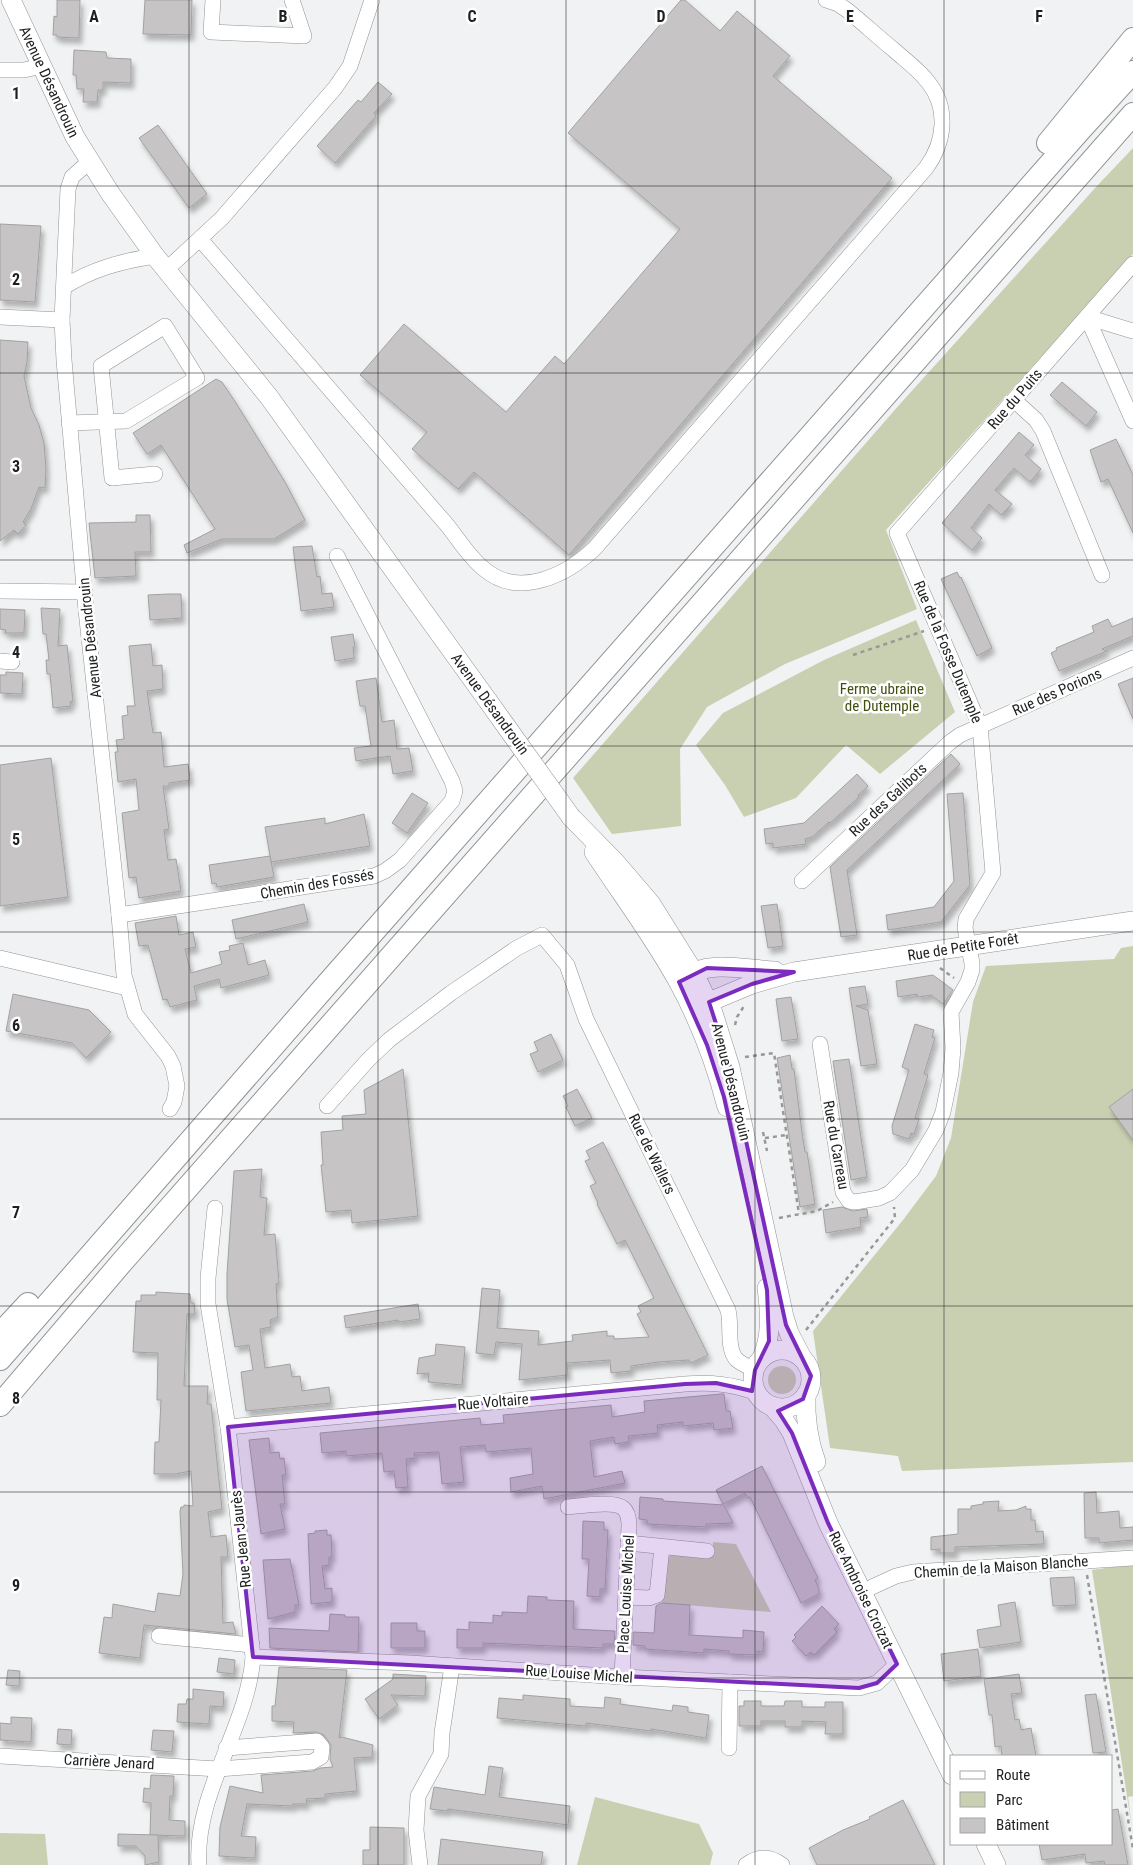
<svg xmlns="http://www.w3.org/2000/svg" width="1133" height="1865" viewBox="0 0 1133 1865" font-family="'Roboto Condensed',sans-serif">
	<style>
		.green { fill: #c8d0b1 }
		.building { fill: #c6c4c5; stroke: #a2a1a1; filter: url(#shadow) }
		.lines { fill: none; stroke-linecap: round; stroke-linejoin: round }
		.minor-casing { stroke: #929394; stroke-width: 16 }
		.major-casing { stroke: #929394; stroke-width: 20 }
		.highway-casing { stroke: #929394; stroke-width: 24 }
		.path { stroke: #979898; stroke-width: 2.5; stroke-dasharray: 4 4; stroke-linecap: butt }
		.minor { stroke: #fff; stroke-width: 15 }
		.major { stroke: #fff; stroke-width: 19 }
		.highway { stroke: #fff; stroke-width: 22 }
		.major-bridge-casing { stroke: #929394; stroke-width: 20; stroke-linecap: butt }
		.major-bridge { stroke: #fff; stroke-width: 19 }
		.marked { fill: #7b2cbf; fill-opacity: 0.2; stroke: #7b2cbf; stroke-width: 4; stroke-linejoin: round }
		.grid { fill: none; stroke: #1e1f1f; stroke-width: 1; stroke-opacity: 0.55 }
		.labels { text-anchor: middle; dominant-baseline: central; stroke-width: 5; stroke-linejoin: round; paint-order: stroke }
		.street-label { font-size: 15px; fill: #1e1f1f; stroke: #fff }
		.park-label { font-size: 15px; fill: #424e0e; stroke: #fff }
		.grid-label { font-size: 16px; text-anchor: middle; font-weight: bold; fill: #1e1f1f; stroke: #fff; stroke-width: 5; stroke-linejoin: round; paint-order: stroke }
	</style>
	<defs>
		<filter id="shadow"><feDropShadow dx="3" dy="5.5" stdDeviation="2.5" flood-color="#0004"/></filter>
	</defs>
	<rect width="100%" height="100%" fill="#f1f2f3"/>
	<g class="green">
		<polygon points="1133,148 1133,254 886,530 917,609 785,664 707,707 680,749 681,826 612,834 573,778 900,404 1096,187"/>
		<polygon points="916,620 955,712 880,774 846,745 796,798 744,817 725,785 696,745 723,713 824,660"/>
		<polygon points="1133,946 1133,1462 902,1471 898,1456 830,1448 813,1331 903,1220 936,1176 951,1138 973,1002 986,966 1114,959 1121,948"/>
		<circle cx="782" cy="1380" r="14"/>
		<polygon points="713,1542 736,1544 771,1612 662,1603 665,1561 673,1553 713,1555"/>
		<polygon points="1133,1564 1133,1796 1128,1797 1133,1835 1092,1570"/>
		<polygon points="595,1797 699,1824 713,1853 710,1865 577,1865"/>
		<polygon points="0,1833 45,1834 48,1865 0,1865"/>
	</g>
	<g class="building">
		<polygon points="57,0 80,0 79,38 57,37 57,35 53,35 54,16 57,17"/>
		<polygon points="145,0 192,0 191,35 143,34"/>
		<polygon points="681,0 685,0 720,31 737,11 790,56 773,76 892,178 569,555 474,472 458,489 412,449 427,432 360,375 404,324 506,412 555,356 564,364 680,229 568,133"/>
		<polygon points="74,50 106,52 107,58 131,59 131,83 103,82 103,90 98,90 97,102 83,102 84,89 77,89 76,75 73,75"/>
		<polygon points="378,82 392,94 374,113 376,116 335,163 317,146 358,100 361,102"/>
		<polygon points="158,125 207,194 189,208 139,138"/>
		<polygon points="0,224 41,226 35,302 0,300"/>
		<polygon points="0,340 28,342 27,362 24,376 31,408 39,425 44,443 46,469 45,488 39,487 31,509 23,522 26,525 18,534 14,530 0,541"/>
		<polygon points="216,379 222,382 236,403 285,482 305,520 274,539 222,539 187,553 184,545 215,529 161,445 147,454 133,433"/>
		<polygon points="1062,382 1097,412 1086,426 1050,395"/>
		<polygon points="1019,432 1034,445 1025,455 1041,469 1030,482 1014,468 995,490 1012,504 1001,515 989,504 971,528 982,538 972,550 942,523"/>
		<polygon points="1116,439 1133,475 1133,533 1108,479 1101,482 1090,450"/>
		<polygon points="136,515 150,515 151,552 135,552 136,576 95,578 89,523 136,522"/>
		<polygon points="312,546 317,577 320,576 322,594 332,593 334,607 301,611 293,547"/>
		<polygon points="957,572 960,578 961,577 992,648 977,656 941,579"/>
		<polygon points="168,594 181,594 182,618 150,620 148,595"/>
		<polygon points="41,608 60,609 58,646 67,645 73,701 70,702 71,706 53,708 50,674 47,674 46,660 49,660 46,634 43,634"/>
		<polygon points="0,609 25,610 24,633 5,633 6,630 0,629"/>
		<polygon points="1133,618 1133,636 1102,649 1107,651 1059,671 1051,653 1057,650 1056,648 1094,632 1092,626 1108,619 1112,627"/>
		<polygon points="353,634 355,647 353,647 354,658 335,661 331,637"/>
		<polygon points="151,644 153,666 162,665 163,689 147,691 153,733 161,732 164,767 188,764 190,780 169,783 169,786 163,786 169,829 164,830 168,860 176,859 181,891 139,898 136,877 129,878 122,813 139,810 136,779 118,782 115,752 118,752 116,740 124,739 122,716 128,715 127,706 135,706 129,646"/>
		<polygon points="6,672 23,673 22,694 0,693 0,675 6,675"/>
		<polygon points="376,678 382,722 394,720 397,749 409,748 413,771 393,774 390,756 356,761 354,748 371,746 365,706 360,706 356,681"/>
		<polygon points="1133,678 1133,719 1118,684"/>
		<polygon points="951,754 960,764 847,870 857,935 841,937 830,867"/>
		<polygon points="51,758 68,897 0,906 0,765"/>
		<polygon points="857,774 868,786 858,795 859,797 830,823 829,822 812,837 805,839 806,844 773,848 773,843 766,844 764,829 804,823"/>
		<polygon points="412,793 428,803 407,833 392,823"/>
		<polygon points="963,793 970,885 941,922 888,930 886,915 934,907 954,881 947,794"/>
		<polygon points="364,814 370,846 271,862 265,827 325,818 325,824"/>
		<polygon points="270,856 274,877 217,887 216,883 212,884 209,865"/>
		<polygon points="304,904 308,922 236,939 232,920"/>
		<polygon points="777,904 783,946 768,948 761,906"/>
		<polygon points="176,916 179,935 193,932 196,947 185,949 191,973 222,964 219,952 230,950 229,946 243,943 248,965 265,960 269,975 221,988 219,979 194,986 197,1000 170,1007 167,999 163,1000 148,945 139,946 135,923"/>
		<polygon points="933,975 953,990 943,1004 931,995 918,997 917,994 898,997 896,981"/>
		<polygon points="865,986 868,1004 856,1006 868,1010 877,1064 861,1066 849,988"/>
		<polygon points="13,994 89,1010 111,1032 86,1058 72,1043 6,1031"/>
		<polygon points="791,997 798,1039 782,1041 776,999"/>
		<polygon points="915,1024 934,1030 932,1037 935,1038 924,1074 928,1075 915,1118 919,1119 914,1134 911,1133 909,1139 893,1134 892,1126 909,1070 902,1067"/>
		<polygon points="551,1034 563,1060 538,1072 530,1054 538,1051 534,1042"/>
		<polygon points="790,1055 792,1069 794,1069 802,1133 805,1152 807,1152 815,1204 800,1207 777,1058"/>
		<polygon points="849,1059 867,1177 851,1180 833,1061"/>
		<polygon points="403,1069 418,1216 352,1223 351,1210 326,1212 321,1165 323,1165 321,1132 343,1130 342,1116 366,1114 364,1090"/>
		<polygon points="577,1089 592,1118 575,1126 566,1107 568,1106 563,1096"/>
		<polygon points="1133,1089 1133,1140 1109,1107"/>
		<polygon points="603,1142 708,1355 691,1363 689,1360 658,1362 631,1366 631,1371 611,1373 610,1360 567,1363 568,1375 519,1380 522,1344 496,1342 494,1355 476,1353 482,1288 500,1290 497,1328 539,1331 538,1345 573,1341 572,1335 607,1331 607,1336 614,1336 614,1339 649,1337 637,1314 641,1312 638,1306 654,1298 625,1240 617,1244 597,1204 598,1203 590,1186 596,1183 585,1161 590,1159 586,1151"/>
		<polygon points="262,1169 260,1197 267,1198 264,1235 275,1234 279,1283 276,1284 278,1317 270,1320 271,1327 260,1329 265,1368 290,1364 292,1377 300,1376 302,1391 329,1387 331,1403 246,1411 241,1372 253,1370 249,1345 235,1347 227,1299 227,1274 234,1171"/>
		<polygon points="842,1207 853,1211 867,1209 868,1217 860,1218 861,1227 826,1233 823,1210"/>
		<polygon points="156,1292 190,1294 191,1303 194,1303 195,1314 187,1314 184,1386 208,1386 207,1404 211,1404 222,1509 208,1512 211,1537 226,1535 228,1557 221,1557 223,1623 233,1622 236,1634 144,1625 140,1658 99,1653 104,1617 112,1618 113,1604 155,1612 158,1593 180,1596 183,1574 180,1511 181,1507 184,1507 184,1505 193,1506 191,1471 175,1474 154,1474 155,1442 159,1442 161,1400 157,1400 158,1353 133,1352 136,1301 141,1301 141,1295 156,1295"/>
		<polygon points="418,1304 420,1319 399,1322 398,1320 346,1328 344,1316"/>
		<polygon points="436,1344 465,1347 462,1385 428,1382 429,1373 417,1374 419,1358 435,1355"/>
		<polygon points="721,1394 724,1394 726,1411 730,1411 733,1428 714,1430 713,1423 683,1426 683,1422 657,1425 658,1433 628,1436 629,1442 615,1444 614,1437 590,1441 594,1477 622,1471 625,1483 544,1499 542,1486 511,1492 510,1478 533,1474 531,1448 486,1452 485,1445 460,1447 464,1482 442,1484 439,1452 414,1453 415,1458 406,1459 408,1487 396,1488 394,1471 384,1472 382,1453 346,1456 346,1451 322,1453 320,1433 480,1418 481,1425 504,1423 503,1415 611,1405 612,1417 645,1412 644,1401"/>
		<polygon points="269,1438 270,1453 279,1452 280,1459 284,1458 286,1475 282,1475 285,1504 280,1504 285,1529 261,1534 249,1440"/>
		<polygon points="762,1466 818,1578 815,1580 819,1589 819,1594 801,1603 750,1497 748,1498 745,1493 723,1504 716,1490"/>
		<polygon points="1096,1492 1097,1513 1119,1511 1120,1528 1133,1527 1133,1540 1099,1543 1099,1538 1085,1538 1084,1493"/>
		<polygon points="640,1497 663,1499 663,1501 724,1505 733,1523 706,1524 706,1527 647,1524 647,1520 639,1519"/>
		<polygon points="999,1501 998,1511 1016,1510 1026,1506 1026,1509 1031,1509 1031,1520 1035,1520 1036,1532 1043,1531 1044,1544 955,1547 955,1553 940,1553 940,1549 931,1550 931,1537 958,1534 958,1509 971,1509 971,1506 983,1504 983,1502"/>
		<polygon points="583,1521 604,1522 604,1530 608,1530 605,1589 600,1589 600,1597 587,1596 589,1559 582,1559"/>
		<polygon points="327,1530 327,1535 331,1535 332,1557 329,1557 329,1565 322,1566 325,1589 332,1588 332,1602 311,1604 308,1534 315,1533 315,1531"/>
		<polygon points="290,1559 299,1605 295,1605 295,1612 268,1619 263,1560"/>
		<polygon points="1074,1577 1076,1605 1053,1606 1050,1578"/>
		<polygon points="528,1596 547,1597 547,1600 574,1601 573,1629 615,1631 614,1644 603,1644 603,1648 483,1643 483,1648 457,1648 457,1629 469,1630 469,1622 493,1623 493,1615 502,1616 502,1612 527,1613"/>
		<polygon points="1015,1602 1021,1642 980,1648 977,1630 1001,1626 998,1605"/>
		<polygon points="661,1603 690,1605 689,1635 743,1638 743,1630 764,1632 763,1652 757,1651 757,1655 729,1654 729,1651 704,1649 704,1653 645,1649 645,1646 633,1645 633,1632 654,1633 656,1606"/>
		<polygon points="822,1606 839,1624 834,1629 837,1632 814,1655 811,1652 806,1656 792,1641 796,1637 794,1635"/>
		<polygon points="330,1614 345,1615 345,1617 359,1617 358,1652 270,1648 269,1628 329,1631"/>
		<polygon points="391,1623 417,1623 417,1631 425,1631 425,1648 391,1648"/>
		<polygon points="978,1649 981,1676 944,1681 941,1654"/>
		<polygon points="219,1658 235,1660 234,1674 217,1672"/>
		<polygon points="279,1667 347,1670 339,1738 342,1737 373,1745 372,1757 354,1758 357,1791 325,1794 325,1798 306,1799 307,1804 293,1804 293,1806 247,1804 241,1836 256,1837 255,1858 219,1856 220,1827 230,1786 263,1793 261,1775 313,1771 320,1768 333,1767 330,1759 331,1745 324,1735 316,1732 293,1733 294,1722 272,1721 272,1706 275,1706"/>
		<polygon points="8,1670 20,1671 19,1686 6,1685"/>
		<polygon points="393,1674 426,1676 425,1696 391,1695 398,1705 379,1719 365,1699 393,1679"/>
		<polygon points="1019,1674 1022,1693 1011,1694 1015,1720 1019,1719 1021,1730 1031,1728 1036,1756 1002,1756 1001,1746 995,1747 992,1715 989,1715 984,1679"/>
		<polygon points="193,1689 224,1692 223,1707 210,1706 209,1724 177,1722 178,1704 186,1704 187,1699 193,1699"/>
		<polygon points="1096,1694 1106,1752 1093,1753 1085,1695"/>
		<polygon points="523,1695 570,1699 570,1706 604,1708 605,1697 621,1699 620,1704 672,1711 673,1705 688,1707 688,1712 709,1715 706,1738 651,1729 651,1731 586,1723 586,1726 497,1718 499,1698 523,1700"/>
		<polygon points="744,1701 761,1701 761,1706 784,1706 785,1701 802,1701 802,1707 825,1707 825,1702 843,1702 843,1734 825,1734 826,1722 802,1721 802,1727 785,1727 785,1721 761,1721 761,1726 739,1726 739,1706 744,1706"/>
		<polygon points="11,1717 32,1718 31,1742 0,1740 0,1723 11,1724"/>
		<polygon points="58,1729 72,1730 71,1745 57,1744"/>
		<polygon points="153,1730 174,1731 172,1752 151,1750"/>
		<polygon points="489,1766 503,1768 499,1797 570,1806 568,1825 448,1809 447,1811 430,1809 434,1787 485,1795"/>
		<polygon points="151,1775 174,1776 173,1796 170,1796 169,1820 185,1821 185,1836 150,1835 151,1803 143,1802 144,1788 150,1789"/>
		<polygon points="903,1800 935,1865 817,1865 809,1848 843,1830 870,1819 869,1817"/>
		<polygon points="1118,1809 1128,1865 1105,1865 1104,1861 1086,1863 1085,1854 1042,1860 1039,1844 1112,1844 1112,1810"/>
		<polygon points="370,1827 404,1828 404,1865 363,1865 363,1850 370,1850"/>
		<polygon points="118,1834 158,1835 159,1862 145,1865 145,1856 136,1846 118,1846"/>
		<polygon points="441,1839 543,1852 541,1865 438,1865"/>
	</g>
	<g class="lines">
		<g class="minor-casing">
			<g id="minor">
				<polyline points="213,0 211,32 304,36 292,0"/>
				<polyline points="0,70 24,70 42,66"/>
				<polyline points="89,162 72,177 68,189 62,320 64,360 86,610 119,915 124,975 135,1014 168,1056 173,1066 177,1086 174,1102 170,1109"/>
				<path d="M200 239 447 525C459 540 470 558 484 569 519 599 567 575 595 548L926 168C945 142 949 108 928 82 919 70 905 60 894 50 878 37 863 23 847 10L838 4 826 0"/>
				<polyline points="166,270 222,218 335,88 350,66 372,0"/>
				<path d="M64 287C92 269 122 261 155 256"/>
				<polyline points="0,317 62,320"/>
				<polyline points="1087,317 1133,421"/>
				<polyline points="1087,317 1133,331"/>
				<polyline points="1014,400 1036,420 1043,431 1102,575"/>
				<polyline points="69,423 126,421 197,378 165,326 101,366 112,478 155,474"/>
				<polyline points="0,591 85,592"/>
				<polyline points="0,661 12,662"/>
				<polyline points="802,881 949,743 960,735 1133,658"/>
				<polyline points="119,915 374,876 385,871 400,860 452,801 455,791 452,781 337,556"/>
				<polyline points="0,958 127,988"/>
				<polyline points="820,1044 843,1192 849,1201 855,1202 879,1198 890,1193 912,1170 936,1130 943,1112 951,1073 953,1048 951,1012 968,982 972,970 972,963 965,928 966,919 993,873 980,726 897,533 1133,264"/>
				<path d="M327 1106 368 1060 389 1040 451 993 517 948 542 935 567 965 586 1019 728 1310C732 1325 726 1349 737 1360 742 1364 749 1367 755 1370"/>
				<path d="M228 1427 685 1384C711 1382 732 1384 757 1393"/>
				<path d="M568 1507C580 1506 614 1500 623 1508 628 1512 629 1520 629 1526L622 1677"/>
				<polyline points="628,1543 707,1551"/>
				<polyline points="872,1587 896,1576 913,1572 1133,1558"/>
				<polyline points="626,1597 649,1598 657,1595 662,1547"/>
				<polyline points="159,1636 252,1645"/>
				<polyline points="253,1657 410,1663 622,1677 859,1688 877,1683 897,1664"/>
				<polyline points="729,1748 730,1682"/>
				<polyline points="0,1756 218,1769 312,1762 321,1757 322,1747 317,1741 226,1748"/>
				<path d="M199 1865C194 1793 248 1727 253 1657L228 1427 208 1304V1278L215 1208"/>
				<polyline points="420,1865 416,1830 418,1796 441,1754 442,1733 452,1666"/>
				<path d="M746 1865C758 1856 770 1856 782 1865"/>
			</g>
		</g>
		<g class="major-casing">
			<g id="major">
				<polyline points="11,0 75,137 110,193 155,256 269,397 488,701"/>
				<polyline points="571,817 616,863 651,904 693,971 713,1013 730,1067 784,1317 789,1333 802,1358"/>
				<path d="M594 852C622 895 654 937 679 983 700 1022 716 1064 727 1107"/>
				<path d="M683 978C709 959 745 970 775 971"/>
				<polyline points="696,1005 709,1002 752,984 794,972 1133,921"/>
				<circle cx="782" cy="1379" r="29"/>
				<path d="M762 1358C772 1336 770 1311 767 1288"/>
				<path d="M806 1395C805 1419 808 1440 816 1462"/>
				<polyline points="772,1406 784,1420 792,1433 828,1523 952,1775"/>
				<polyline points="986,1844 996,1865"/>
			</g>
		</g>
		<g class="highway-casing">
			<g id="highway">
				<polyline points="1048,143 1133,39"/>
				<polyline points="0,1334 28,1304"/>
				<polyline points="0,1359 322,990 1080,130 1133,72"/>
				<polyline points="0,1405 122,1262 1133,114"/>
			</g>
		</g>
		<g class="path">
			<polyline points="853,655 924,631"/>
			<polyline points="940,968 954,978"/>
			<polyline points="735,1025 737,1017 744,1006"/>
			<polyline points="745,1057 774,1053 799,1214"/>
			<polyline points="763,1132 767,1151"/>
			<polyline points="765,1138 787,1135"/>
			<polyline points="779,1218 817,1211 833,1202"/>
			<polyline points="806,1330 895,1218 894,1207"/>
			<polyline points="1087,1575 1133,1849"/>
		</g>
		<use href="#minor" class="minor"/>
		<use href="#major" class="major"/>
		<use href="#highway" class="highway"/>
		<g class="major-bridge-casing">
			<polyline id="major-bridge" points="488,701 571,817"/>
		</g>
		<use href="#major-bridge" class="major-bridge"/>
	</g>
	<path class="marked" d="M707 968 794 972 752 984 709 1002 730 1067 786 1325 811 1376 803 1399 778 1411 792 1433 828 1523 897 1664 877 1683 859 1688 253 1657 228 1427 685 1384 716 1383 752 1391 755 1370 769 1341 767 1290 724 1097 707 1045 679 982Z"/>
	<path class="grid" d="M189 0V1865M378 0V1865M566 0V1865M755 0V1865M944 0V1865M0 186H1133M0 373H1133M0 560H1133M0 746H1133M0 932H1133M0 1119H1133M0 1306H1133M0 1492H1133M0 1678H1133"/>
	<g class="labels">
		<g class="street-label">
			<text transform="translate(49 82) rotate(65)">Avenue Désandrouin</text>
			<text transform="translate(1015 399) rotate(-49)">Rue du Puits</text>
			<text transform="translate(90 638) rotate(-96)">Avenue Désandrouin</text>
			<text transform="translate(948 652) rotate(67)">Rue de la Fosse Dutemple</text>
			<text transform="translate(1057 692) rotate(-24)">Rue des Porions</text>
			<text transform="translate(490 704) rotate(54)">Avenue Désandrouin</text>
			<text transform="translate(888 800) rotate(-43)">Rue des Galibots</text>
			<text transform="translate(317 884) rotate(-10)">Chemin des Fossés</text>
			<text transform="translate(963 947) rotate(-9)">Rue de Petite Forêt</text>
			<text transform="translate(731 1082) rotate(76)">Avenue Désandrouin</text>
			<text transform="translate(836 1145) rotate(80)">Rue du Carreau</text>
			<text transform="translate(652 1154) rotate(64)">Rue de Wallers</text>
			<text transform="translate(493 1402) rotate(-5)">Rue Voltaire</text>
			<text transform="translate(241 1539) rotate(-96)">Rue Jean Jaurès</text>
			<text transform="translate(1001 1567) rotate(-4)">Chemin de la Maison Blanche</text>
			<text transform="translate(861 1590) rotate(64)">Rue Ambroise Croizat</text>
			<text transform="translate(626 1594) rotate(-87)">Place Louise Michel</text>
			<text transform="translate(579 1674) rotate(4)">Rue Louise Michel</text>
			<text transform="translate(109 1762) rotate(3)">Carrière Jenard</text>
		</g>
		<g class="park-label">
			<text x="882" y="689">Ferme ubraine<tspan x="882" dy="17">de Dutemple</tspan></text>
		</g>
	</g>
	<g class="grid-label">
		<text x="94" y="22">A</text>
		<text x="283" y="22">B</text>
		<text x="472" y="22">C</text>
		<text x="661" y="22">D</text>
		<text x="850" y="22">E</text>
		<text x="1039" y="22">F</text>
		<text x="16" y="99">1</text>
		<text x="16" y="285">2</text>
		<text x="16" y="472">3</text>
		<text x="16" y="658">4</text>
		<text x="16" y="845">5</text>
		<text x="16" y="1031">6</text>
		<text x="16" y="1218">7</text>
		<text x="16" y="1404">8</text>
		<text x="16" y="1591">9</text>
	</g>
	<rect x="950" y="1755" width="162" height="90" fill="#ffffff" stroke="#a5a5a5"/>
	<rect x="960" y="1771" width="25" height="8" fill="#ffffff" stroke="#a5a5a5"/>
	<text x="996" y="1780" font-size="15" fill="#1e1f1f">Route</text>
	<rect x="960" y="1792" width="25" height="15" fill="#c8d0b1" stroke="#a5a5a5"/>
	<text x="996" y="1805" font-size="15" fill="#1e1f1f">Parc</text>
	<rect x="960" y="1818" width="25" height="15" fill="#c6c4c5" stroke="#a5a5a5"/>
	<text x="996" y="1830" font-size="15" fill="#1e1f1f">Bâtiment</text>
</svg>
